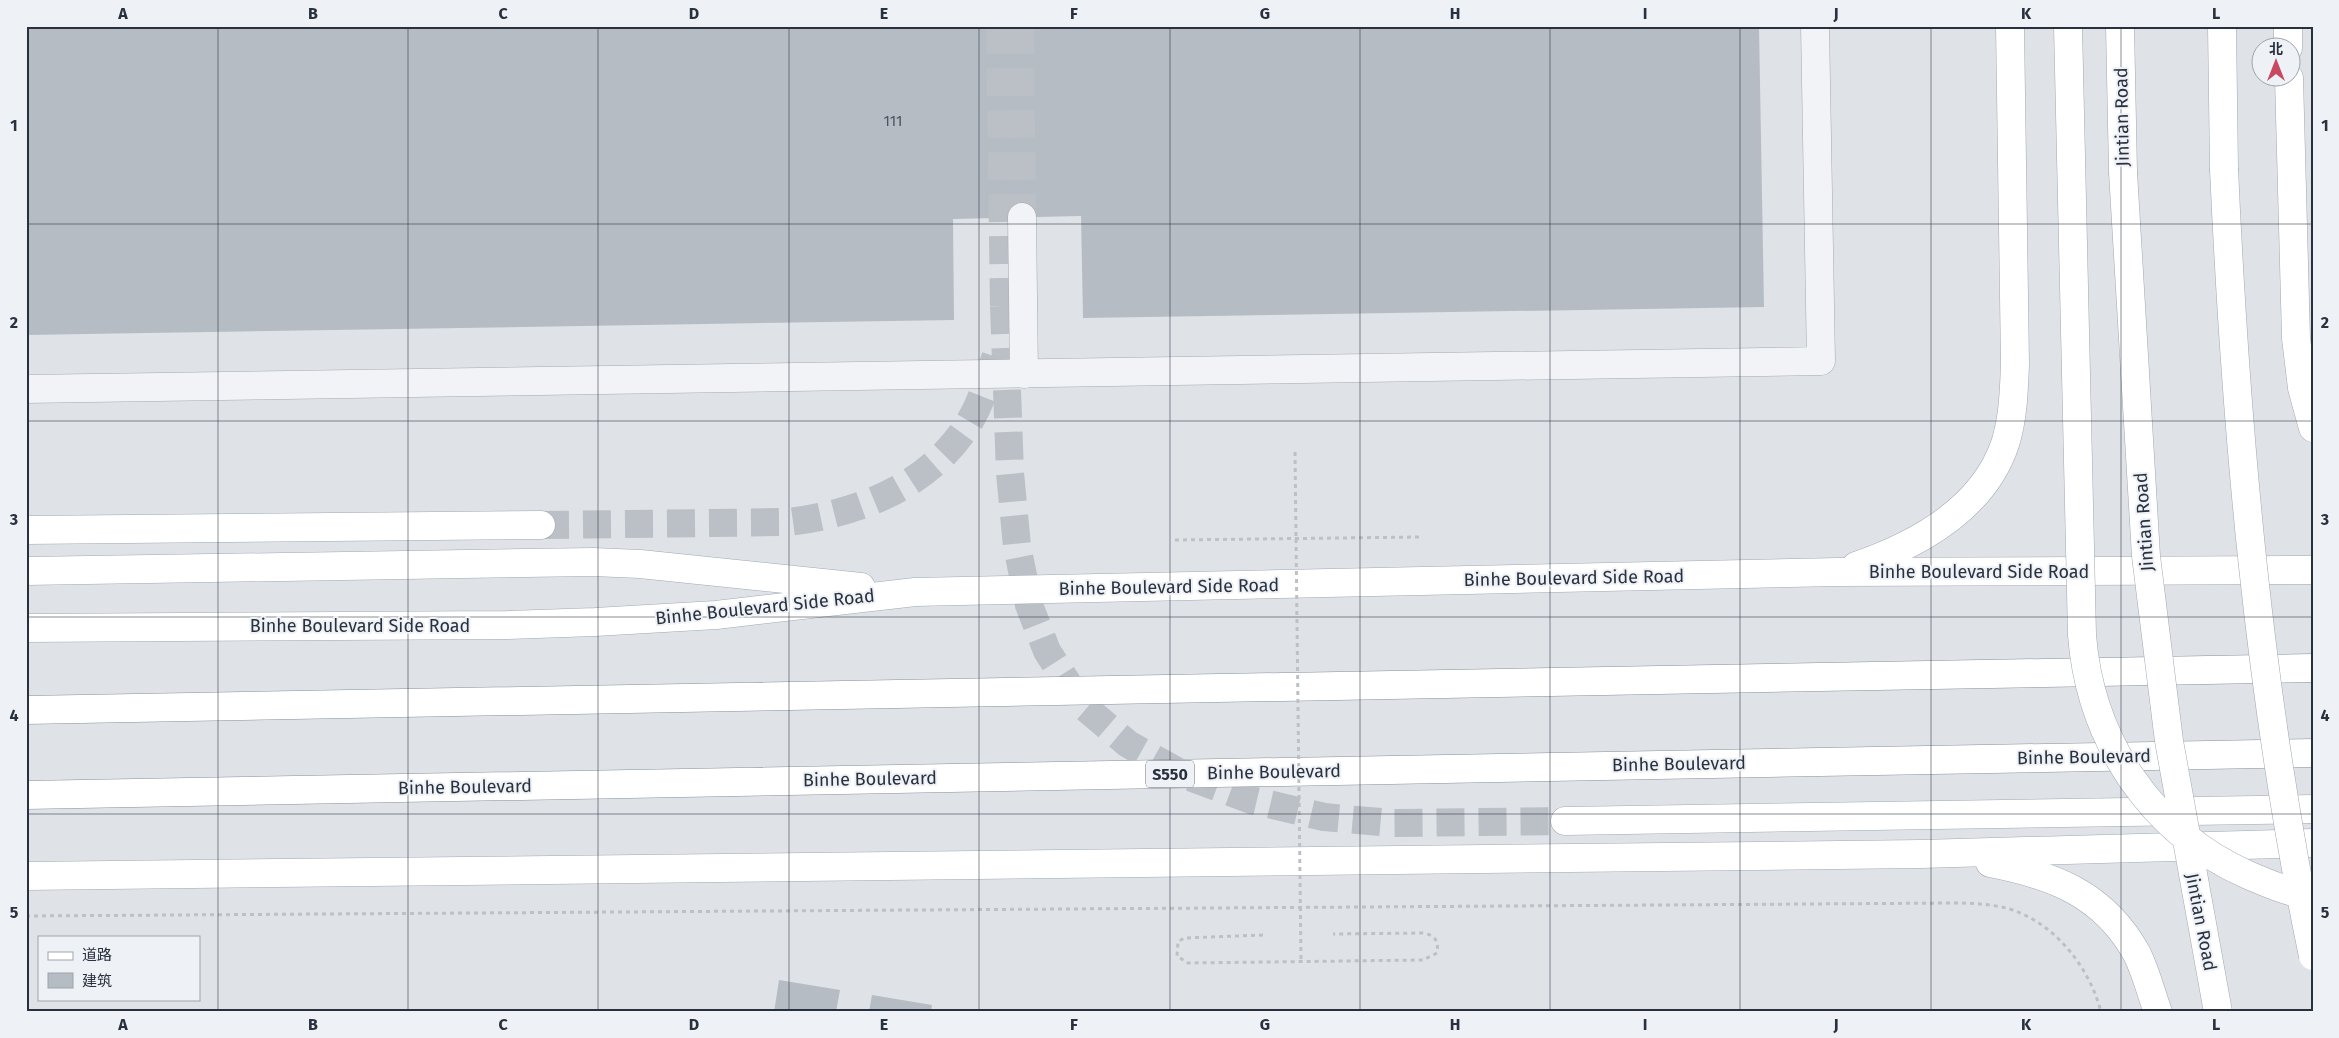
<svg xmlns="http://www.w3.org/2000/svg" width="2339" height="1038" viewBox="0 0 2339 1038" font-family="'Fira Sans','Noto Sans SC',sans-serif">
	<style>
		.building { fill: #b6bcc4 }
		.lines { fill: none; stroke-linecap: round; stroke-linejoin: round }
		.minor-tunnel { stroke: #bbbfc6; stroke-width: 28; stroke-dasharray: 28 14; stroke-linecap: butt }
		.major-tunnel { stroke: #bbbfc6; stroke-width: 28; stroke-dasharray: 28 14; stroke-linecap: butt }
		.minor-casing { stroke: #a5aab2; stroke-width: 29 }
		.major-casing { stroke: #9fa8b3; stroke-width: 29 }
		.highway-casing { stroke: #87919d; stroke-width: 29 }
		.path { stroke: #bdc1c6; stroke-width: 3; stroke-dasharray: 4 4; stroke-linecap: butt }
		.minor { stroke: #f1f3f6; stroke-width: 28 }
		.major { stroke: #fff; stroke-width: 28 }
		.highway { stroke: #fff; stroke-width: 28 }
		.major-bridge-casing { stroke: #9fa8b3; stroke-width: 29; stroke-linecap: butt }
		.path-bridge { stroke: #bdc1c6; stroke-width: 3; stroke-dasharray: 4 4; stroke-linecap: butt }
		.major-bridge { stroke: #fff; stroke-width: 28 }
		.grid { fill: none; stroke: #29313e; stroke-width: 1; stroke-opacity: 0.55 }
		.labels { text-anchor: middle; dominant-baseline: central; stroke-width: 4; stroke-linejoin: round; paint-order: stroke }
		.number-label { font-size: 15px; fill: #4c5460 }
		.shield { fill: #eef1f5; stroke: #646b75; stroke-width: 1 }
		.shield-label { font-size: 16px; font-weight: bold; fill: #29313e }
		.street-label { font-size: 18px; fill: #29313e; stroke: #eef1f5 }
		.neatline { fill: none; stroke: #29313e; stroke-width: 2 }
		.grid-label { font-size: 16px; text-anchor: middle; font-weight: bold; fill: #29313e }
	</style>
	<rect width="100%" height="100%" fill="#dfe3e8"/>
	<g class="building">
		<polygon points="26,26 1759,26 1764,307 1083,318 1081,216 953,219 954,320 26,335"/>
		<polygon points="779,980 840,990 836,1012 774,1012"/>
		<polygon points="872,995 932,1005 931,1012 869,1012"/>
	</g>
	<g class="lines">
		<g class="minor-tunnel">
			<polyline points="1000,26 1004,306"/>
			<polyline points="1020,26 1022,217"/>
		</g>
		<g class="major-tunnel">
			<polyline points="1004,306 1010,473 1017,546 1029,605 1047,651 1081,704 1128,744 1182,774 1251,800 1324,817 1391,823 1565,821"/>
			<path d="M541 525 789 522C859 513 927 487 967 426 981 404 989 377 997 352"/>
		</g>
		<g class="minor-casing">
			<g id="minor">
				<polyline points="1022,217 1024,374"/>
				<polyline points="26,389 1821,361 1815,26"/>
			</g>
		</g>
		<g class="major-casing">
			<g id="major">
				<polyline points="2120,26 2123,172"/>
				<polyline points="2222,26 2224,169"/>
				<polyline points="2288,26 2288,48"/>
				<polyline points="2289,78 2296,338 2302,388 2313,428"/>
				<polyline points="26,530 541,525"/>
				<path d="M1856 566C1917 545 1983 509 2005 444 2013 419 2014 391 2015 364L2010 26"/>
				<polyline points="26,571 593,562 640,564 861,587"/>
				<polyline points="26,628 508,625 595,622 716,615 915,592 1838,572 2313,570"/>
				<polyline points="1565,821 2313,809"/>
				<path d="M1990 863C2053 875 2104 894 2137 954 2146 972 2151 993 2158 1012"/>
				<polyline points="26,876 1921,854 2313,843"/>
			</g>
		</g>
		<g class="highway-casing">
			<g id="highway">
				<polyline points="26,710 2313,668"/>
				<polyline points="26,795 2313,753"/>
			</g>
		</g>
		<g class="path">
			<polyline points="1295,452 1296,539"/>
			<polyline points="1175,540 1419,537"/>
			<path d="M26 916 1955 903C1971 903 1986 904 2002 907 2051 918 2089 965 2101 1012"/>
			<path d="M1263 935 1184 938 1178 942 1177 956 1188 963 1423 960 1437 953C1439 941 1435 935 1423 933L1333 934"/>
		</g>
		<use href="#minor" class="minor"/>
		<use href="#major" class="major"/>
		<use href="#highway" class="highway"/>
		<g class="major-bridge-casing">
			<g id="major-bridge">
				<path d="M2068 26 2082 635C2090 740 2151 832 2248 875 2269 884 2290 893 2313 896"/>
				<path d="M2224 169C2236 433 2259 697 2313 956"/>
				<polyline points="2123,172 2146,556 2169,741 2218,1012"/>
			</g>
		</g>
		<polyline class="path-bridge" points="1296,539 1301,962"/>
		<use href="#major-bridge" class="major-bridge"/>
	</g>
	<path class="grid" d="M218 26V1012M408 26V1012M598 26V1012M789 26V1012M979 26V1012M1170 26V1012M1360 26V1012M1550 26V1012M1740 26V1012M1931 26V1012M2121 26V1012M26 224H2313M26 421H2313M26 617H2313M26 814H2313"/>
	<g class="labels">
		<g class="number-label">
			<text x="893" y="121">111</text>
		</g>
		<rect class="shield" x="1146" y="760.5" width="48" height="27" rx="4"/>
		<g class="shield-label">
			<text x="1170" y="774">S550</text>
		</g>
		<g class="street-label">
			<text transform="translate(2122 117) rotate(-91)">Jintian Road</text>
			<text transform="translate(2144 522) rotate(-94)">Jintian Road</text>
			<text x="1979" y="572">Binhe Boulevard Side Road</text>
			<text transform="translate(1574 578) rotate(-1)">Binhe Boulevard Side Road</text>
			<text transform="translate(1169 587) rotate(-1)">Binhe Boulevard Side Road</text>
			<text transform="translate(765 607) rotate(-6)">Binhe Boulevard Side Road</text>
			<text x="360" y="626">Binhe Boulevard Side Road</text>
			<text transform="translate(2084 757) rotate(-1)">Binhe Boulevard</text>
			<text transform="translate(1679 764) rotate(-1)">Binhe Boulevard</text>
			<text transform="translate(1274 772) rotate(-1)">Binhe Boulevard</text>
			<text transform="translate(870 779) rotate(-1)">Binhe Boulevard</text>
			<text transform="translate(465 787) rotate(-1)">Binhe Boulevard</text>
			<text transform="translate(2201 922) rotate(79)">Jintian Road</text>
		</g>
	</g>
	<rect width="2339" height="1038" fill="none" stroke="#eef1f5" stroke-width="55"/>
	<rect x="38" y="936" width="162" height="65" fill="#eef1f5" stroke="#9fa4ac"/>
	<rect x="48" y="952" width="25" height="8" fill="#ffffff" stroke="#9fa4ac"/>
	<text x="82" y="960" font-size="15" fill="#29313e">道路</text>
	<rect x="48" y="973" width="25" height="15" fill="#b6bcc4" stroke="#9fa4ac"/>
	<text x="82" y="986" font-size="15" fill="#29313e">建筑</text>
	<g transform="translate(2276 62)"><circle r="24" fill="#eef1f5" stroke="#9fa4ac"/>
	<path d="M0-4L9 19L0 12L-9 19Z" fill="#c84962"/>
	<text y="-8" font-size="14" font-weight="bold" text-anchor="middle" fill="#29313e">北</text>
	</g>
	<rect x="28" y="28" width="2284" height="982" class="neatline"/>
	<g class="grid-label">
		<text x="123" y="19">A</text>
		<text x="313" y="19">B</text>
		<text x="503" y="19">C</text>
		<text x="694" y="19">D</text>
		<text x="884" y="19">E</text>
		<text x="1074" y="19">F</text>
		<text x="1265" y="19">G</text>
		<text x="1455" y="19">H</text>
		<text x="1645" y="19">I</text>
		<text x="1836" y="19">J</text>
		<text x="2026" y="19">K</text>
		<text x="2216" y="19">L</text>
		<text x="14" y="131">1</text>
		<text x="2325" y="131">1</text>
		<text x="14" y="328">2</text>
		<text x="2325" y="328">2</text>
		<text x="14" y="525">3</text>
		<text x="2325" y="525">3</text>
		<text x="14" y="721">4</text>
		<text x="2325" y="721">4</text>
		<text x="14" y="918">5</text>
		<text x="2325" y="918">5</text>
		<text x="123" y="1030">A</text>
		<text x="313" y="1030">B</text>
		<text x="503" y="1030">C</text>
		<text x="694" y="1030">D</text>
		<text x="884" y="1030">E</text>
		<text x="1074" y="1030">F</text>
		<text x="1265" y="1030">G</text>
		<text x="1455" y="1030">H</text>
		<text x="1645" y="1030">I</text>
		<text x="1836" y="1030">J</text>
		<text x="2026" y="1030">K</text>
		<text x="2216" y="1030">L</text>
	</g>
</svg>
